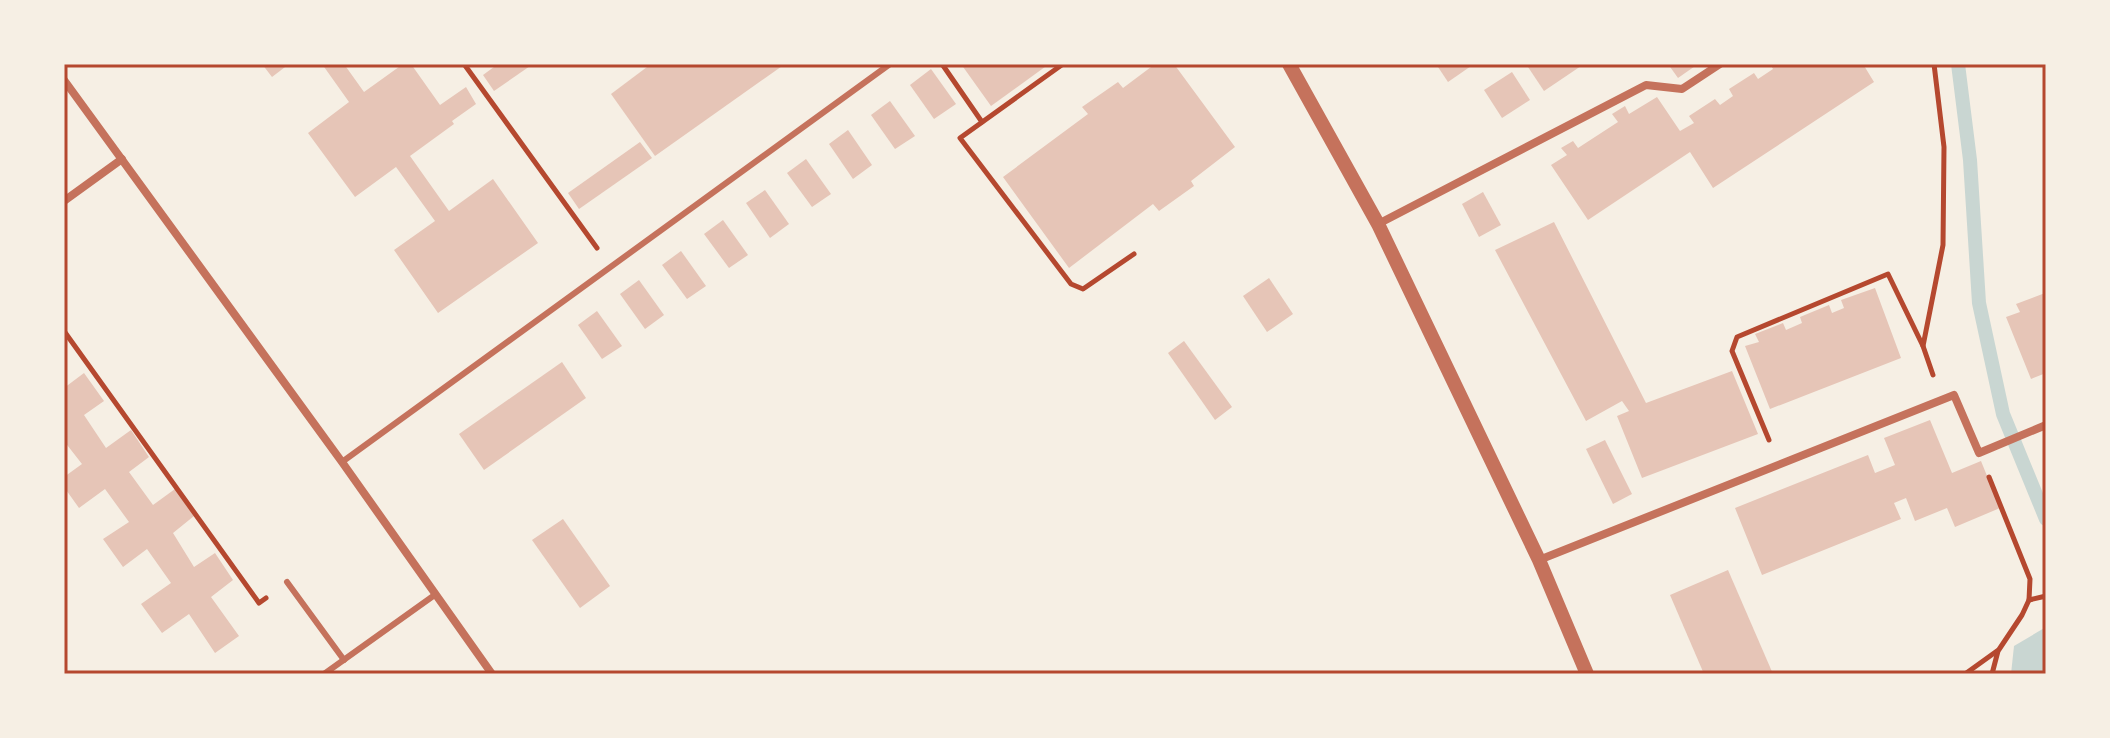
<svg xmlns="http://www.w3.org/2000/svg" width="2110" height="738" viewBox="0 0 2110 738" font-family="'Exo 2',sans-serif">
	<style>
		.water { fill: #c9d6d2 }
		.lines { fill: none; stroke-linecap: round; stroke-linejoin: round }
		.stream { stroke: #c9d6d2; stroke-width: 14 }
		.building { fill: #e6c5b7 }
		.path { stroke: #b5482f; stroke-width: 5 }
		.service { stroke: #c5725c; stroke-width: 6 }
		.minor { stroke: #c5725c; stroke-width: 8 }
		.tertiary { stroke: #c5725c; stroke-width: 14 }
		.neatline { fill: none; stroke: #b5482f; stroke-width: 3 }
	</style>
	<rect width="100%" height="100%" fill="#f6efe4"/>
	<polygon class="water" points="2046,627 2046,674 2011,674 2014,646"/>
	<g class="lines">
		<polyline class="stream" points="1958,64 1970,160 1979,303 2003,414 2046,519"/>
	</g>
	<g class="building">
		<polygon points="262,64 289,64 272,77"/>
		<polygon points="322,64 344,64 364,92 403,64 411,64 440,105 466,87 476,104 452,121 454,124 410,156 449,211 493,179 538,243 438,313 394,250 435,221 396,167 355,197 308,133 349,102"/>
		<polygon points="498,64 533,64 494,91 483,75"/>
		<polygon points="651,64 785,64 655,156 611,94"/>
		<polygon points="961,64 1049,64 991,106"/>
		<polygon points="1155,64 1174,64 1235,147 1191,181 1194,186 1159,211 1153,204 1069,268 1003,177 1088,114 1082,107 1118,82 1123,88"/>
		<polygon points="1436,64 1474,64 1448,82"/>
		<polygon points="1526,64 1584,64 1544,91"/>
		<polygon points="1668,64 1698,64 1678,78"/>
		<polygon points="1770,64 1863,64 1874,82 1713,188 1690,152 1588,220 1551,165 1567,155 1561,148 1573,141 1578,148 1618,122 1612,114 1625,106 1629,114 1657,97 1680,131 1694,123 1689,116 1715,99 1720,105 1733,96 1729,89 1754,73 1758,79 1773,69"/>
		<polygon points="931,69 956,104 934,119 910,85"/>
		<polygon points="1512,72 1530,100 1502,118 1484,90"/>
		<polygon points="890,101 915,136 895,149 871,115"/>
		<polygon points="848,130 872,165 853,179 829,144"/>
		<polygon points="640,142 652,158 579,209 568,193"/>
		<polygon points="806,159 831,194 812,207 787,173"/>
		<polygon points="765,190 789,224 770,238 746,203"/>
		<polygon points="1483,192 1501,225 1479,237 1462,204"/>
		<polygon points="723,220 748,255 729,268 704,234"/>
		<polygon points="1554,222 1646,403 1732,371 1758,434 1642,478 1617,416 1629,411 1622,401 1586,421 1495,250"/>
		<polygon points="681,251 706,286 687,299 662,265"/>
		<polygon points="1269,278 1293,314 1267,332 1243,296"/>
		<polygon points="639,280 664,315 645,329 620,294"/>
		<polygon points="1875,288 1901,358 1770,409 1745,346 1759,342 1755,334 1783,323 1786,330 1802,323 1800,317 1829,305 1832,313 1844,308 1841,300"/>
		<polygon points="2045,293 2046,373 2031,379 2006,317 2020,312 2016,304"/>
		<polygon points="597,311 622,346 602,359 578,325"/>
		<polygon points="1184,341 1232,407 1215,420 1168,353"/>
		<polygon points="562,362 586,398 484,470 459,434"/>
		<polygon points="84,373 104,401 84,415 106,448 131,430 149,457 129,472 153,505 175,489 194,516 173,533 194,567 215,553 233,580 211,597 239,636 215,653 189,614 162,633 141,604 171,583 147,549 123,567 103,539 129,522 105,489 79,508 64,487 64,477 82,464 64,441 64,388"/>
		<polygon points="1930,420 1952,473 1981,461 2000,508 1955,527 1947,508 1915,521 1906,498 1894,503 1901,519 1762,575 1735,508 1868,455 1875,473 1895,465 1884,438"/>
		<polygon points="1605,440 1632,494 1613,504 1586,449"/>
		<polygon points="563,519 610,586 580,608 532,540"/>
		<polygon points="1728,570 1773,674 1704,674 1670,595"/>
	</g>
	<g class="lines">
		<g class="path">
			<polyline points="464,64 597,248"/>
			<polyline points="942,64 982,122"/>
			<polyline points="1063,64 960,138 1071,284 1083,289 1134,254"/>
			<polyline points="64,331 259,603 266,598"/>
			<polyline points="1933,375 1923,346 1943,245 1944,147 1934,64"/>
			<polyline points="1769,440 1732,351 1737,337 1888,274 1923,346"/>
			<polyline points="1989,477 2030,579 2029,600 2022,615 1998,651 1992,674"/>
			<polyline points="2029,600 2046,596"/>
			<polyline points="1965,674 1997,651"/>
		</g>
		<g class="service">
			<polyline points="342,462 890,64"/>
			<polyline points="287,582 344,660"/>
			<polyline points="324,674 436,594"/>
		</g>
		<g class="minor">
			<polyline points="64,80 342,462 492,674"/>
			<polyline points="64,201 122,159"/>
			<polyline points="1378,224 1646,85 1682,89 1720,64"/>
			<polyline points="1539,560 1954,395 1979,453 2046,425"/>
		</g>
		<polyline class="tertiary" points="1289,64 1378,224 1539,560 1587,674"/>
	</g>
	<rect width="2110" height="738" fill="none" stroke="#f6efe4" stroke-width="132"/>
	<rect x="66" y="66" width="1978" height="606" class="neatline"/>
</svg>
